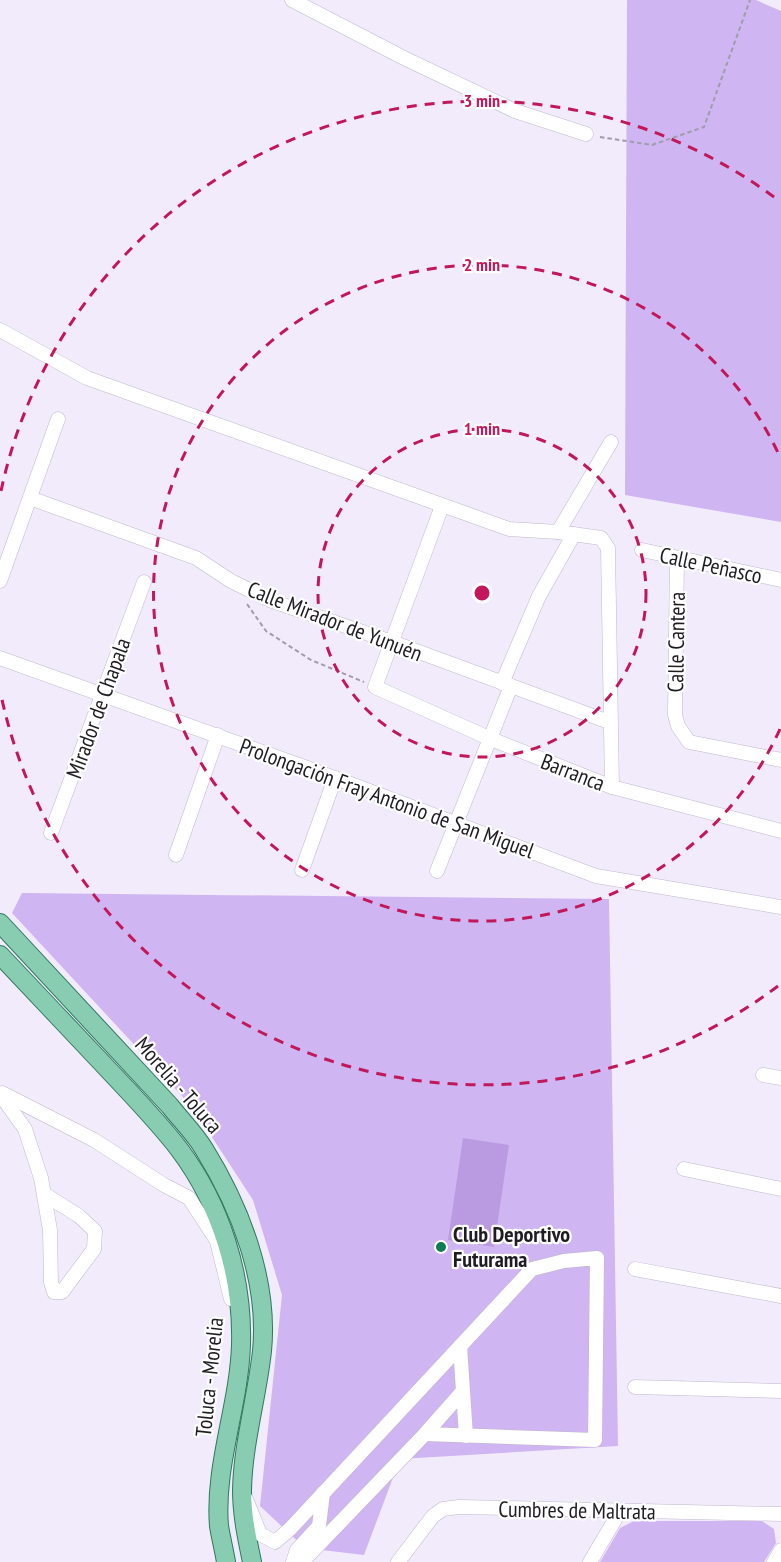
<svg xmlns="http://www.w3.org/2000/svg" width="781" height="1562" viewBox="0 0 781 1562" font-family="'PT Sans Narrow',sans-serif">
	<style>
		.green { fill: #cfb5f1 }
		.water { fill: #ba9be2 }
		.lines { fill: none; stroke-linecap: round; stroke-linejoin: round }
		.minor-casing { stroke: #c0b9ca; stroke-width: 15 }
		.major-casing { stroke: #2f785d; stroke-width: 20 }
		.path { stroke: #a19ca9; stroke-width: 2; stroke-dasharray: 4.5 3; stroke-linecap: butt }
		.minor { stroke: #fff; stroke-width: 14 }
		.major { stroke: #88ccb1; stroke-width: 18 }
		.ring { fill: none; stroke: #c2185b; stroke-width: 3; stroke-dasharray: 10 8 }
		.poi-dot { fill: #107c56; stroke: #fff; stroke-width: 2 }
		.labels { text-anchor: middle; dominant-baseline: central; stroke-width: 4.5; stroke-linejoin: round; paint-order: stroke }
		.street-label { font-size: 22px; fill: #1e1b22; stroke: #fff }
		.poi-label { font-size: 22px; font-weight: bold; fill: #1e1b22; stroke: #fff; text-anchor: start }
		.centre { fill: #c2185b; stroke: #fff; stroke-width: 3 }
		.ring-label { font-size: 18px; text-anchor: middle; font-weight: bold; fill: #c2185b; stroke: #fff; stroke-width: 4.5; stroke-linejoin: round; paint-order: stroke }
	</style>
	<rect width="100%" height="100%" fill="#f2ebfc"/>
	<g class="green">
		<polygon points="627,0 756,0 781,11 781,522 625,495"/>
		<polygon points="22,893 609,899 618,1446 400,1459 364,1555 305,1548 260,1506 282,1295 253,1200 193,1108 12,913"/>
		<polygon points="634,1521 762,1521 774,1529 776,1543 764,1562 600,1562 620,1528"/>
	</g>
	<polygon class="water" points="463,1138 509,1145 494,1247 448,1240"/>
	<g class="lines">
		<g class="minor-casing">
			<g id="minor">
				<polyline points="292,0 404,58 515,111 586,134"/>
				<polyline points="0,330 87,378 509,529 558,532 601,538 608,548 612,787"/>
				<polyline points="30,498 196,558 231,581 272,601 392,642 609,722"/>
				<polyline points="442,506 375,687 491,739 612,787 781,831"/>
				<polyline points="558,532 611,442"/>
				<polyline points="642,550 781,580"/>
				<polyline points="677,558 675,715 678,726 689,742 781,760"/>
				<polyline points="0,581 58,419"/>
				<polyline points="0,658 335,778 596,876 781,907"/>
				<polyline points="502,683 539,596 574,534"/>
				<polyline points="51,833 144,582"/>
				<polyline points="176,855 218,735"/>
				<polyline points="302,870 335,778"/>
				<polyline points="437,871 511,686"/>
				<polyline points="763,1075 781,1078"/>
				<polyline points="2,1093 94,1140 164,1185 189,1198 217,1241 231,1299"/>
				<polyline points="0,1094 25,1129 41,1178 50,1230 51,1282 54,1292 62,1292 94,1249 95,1231 79,1216 44,1194"/>
				<polyline points="684,1169 781,1189"/>
				<polyline points="635,1269 781,1296"/>
				<polyline points="460,1346 466,1436"/>
				<polyline points="635,1387 781,1391"/>
				<polyline points="246,1499 260,1534 275,1542 290,1529 532,1269 564,1261 597,1258 595,1440 425,1434"/>
				<polyline points="293,1562 297,1550 319,1526 323,1493"/>
				<polyline points="302,1562 425,1434 463,1391"/>
				<polyline points="398,1562 433,1516 443,1509 459,1507 781,1514"/>
				<polyline points="590,1562 620,1511"/>
				<polyline points="774,1562 781,1550"/>
			</g>
		</g>
		<g class="major-casing">
			<g id="major">
				<path d="M0 923 170 1106C181 1120 195 1134 204 1149 240 1207 269 1281 262 1351 257 1397 243 1443 242 1490 242 1515 247 1538 252 1562"/>
				<path d="M0 955C34 991 69 1028 103 1064 129 1092 156 1119 179 1149 221 1205 243 1276 241 1345 239 1406 214 1466 219 1526 221 1538 224 1550 226 1562"/>
			</g>
		</g>
		<g class="path">
			<polyline points="600,137 652,145 704,127 750,0"/>
			<polyline points="247,604 266,631 311,660 364,682"/>
		</g>
		<use href="#minor" class="minor"/>
		<use href="#major" class="major"/>
	</g>
	<g class="ring">
		<circle cx="482" cy="593" r="164"/>
		<path d="M780 729A328 328 0 1 1 780 457"/>
		<path d="M778 986A492 492 0 0 1 1 695M1 491A492 492 0 0 1 778 200"/>
	</g>
	<circle class="poi-dot" cx="441" cy="1247" r="6"/>
	<g class="labels">
		<g class="street-label">
			<text transform="translate(711 565) rotate(12)">Calle Peñasco</text>
			<text transform="translate(335 621) rotate(21)">Calle Mirador de Yunuén</text>
			<text transform="translate(676 642) rotate(-89)">Calle Cantera</text>
			<text transform="translate(98 708) rotate(-70)">Mirador de Chapala</text>
			<text transform="translate(573 772) rotate(21)">Barranca</text>
			<text transform="translate(387 798) rotate(20)">Prolongación Fray Antonio de San Miguel</text>
			<text transform="translate(179 1085) rotate(49)">Morelia - Toluca</text>
			<text transform="translate(209 1377) rotate(-84)">Toluca - Morelia</text>
			<text transform="translate(577 1510) rotate(1)">Cumbres de Maltrata</text>
		</g>
		<g class="poi-label">
			<text x="453" y="1234">Club Deportivo<tspan x="453" dy="25">Futurama</tspan></text>
		</g>
	</g>
	<circle cx="482" cy="593" r="9" class="centre"/>
	<g class="ring-label">
		<text x="482" y="107">3 min</text>
		<text x="482" y="271">2 min</text>
		<text x="482" y="435">1 min</text>
	</g>
</svg>
